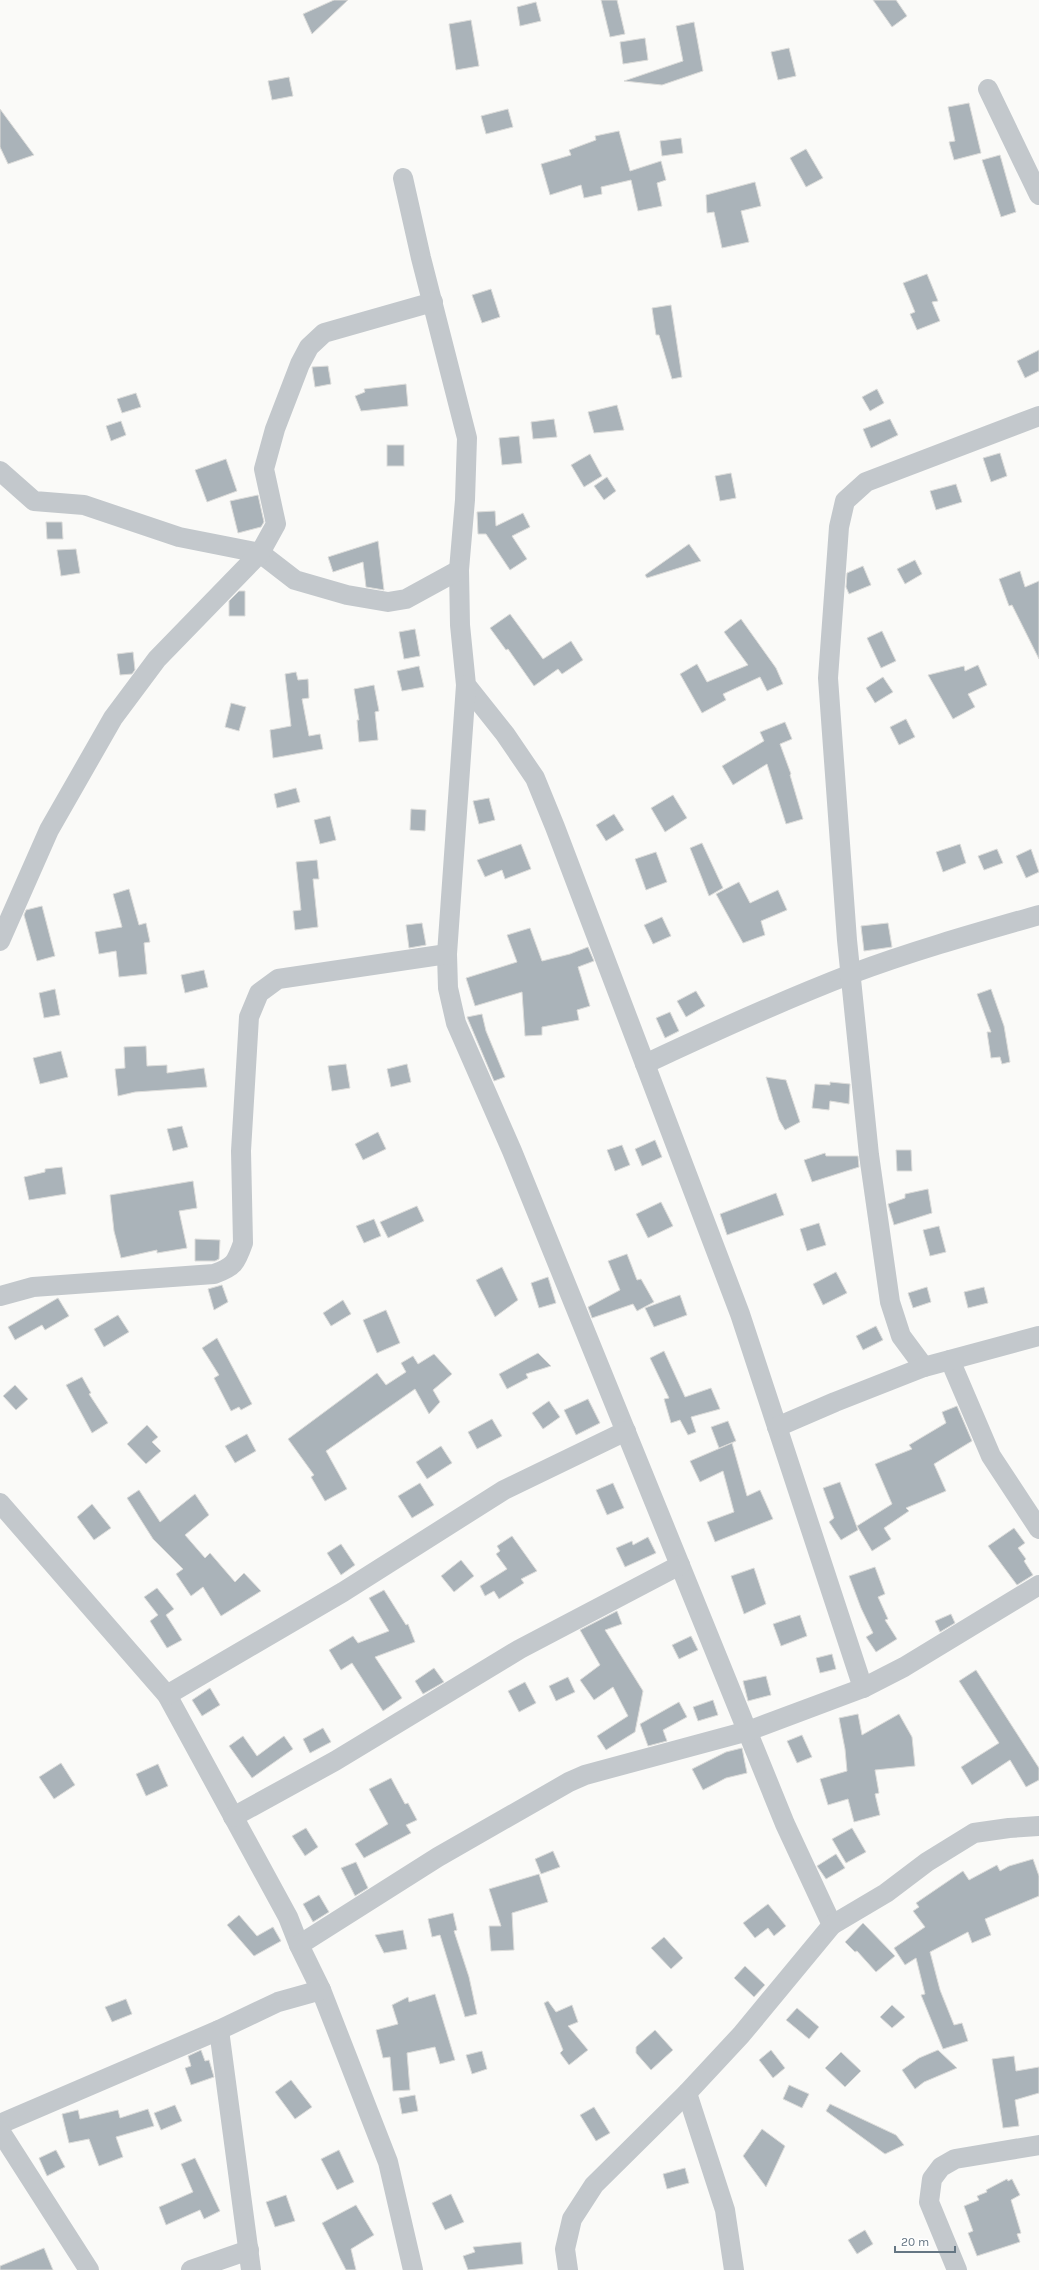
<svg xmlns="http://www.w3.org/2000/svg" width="1039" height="2270" viewBox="0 0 1039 2270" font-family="Karla,sans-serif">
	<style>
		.building { fill: #aab3b9; stroke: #dcdcda }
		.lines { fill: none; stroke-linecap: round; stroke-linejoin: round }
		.street { stroke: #c3c8cc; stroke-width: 20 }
	</style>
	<rect width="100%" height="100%" fill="#fafaf8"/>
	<g class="building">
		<polygon points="334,0 348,0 312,34 303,14"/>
		<polygon points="601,0 617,0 625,34 610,37"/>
		<polygon points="873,0 896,0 907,16 892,27"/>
		<polygon points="536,2 541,21 520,26 517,7"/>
		<polygon points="471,20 479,66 456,70 449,24"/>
		<polygon points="694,22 703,71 662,85 624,81 683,61 676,26"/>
		<polygon points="645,38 648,60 623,64 620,42"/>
		<polygon points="789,48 796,76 778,80 771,52"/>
		<polygon points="289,77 293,96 272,100 268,81"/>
		<polygon points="969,103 981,153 954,160 949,142 955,141 948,107"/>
		<polygon points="0,109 34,155 8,164 0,147"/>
		<polygon points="508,109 513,127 486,134 481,116"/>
		<polygon points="619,131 630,171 661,161 666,180 657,183 662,206 638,211 631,180 601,187 602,194 584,198 581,185 550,195 541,164 571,155 569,150 596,140 595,136"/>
		<polygon points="681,138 683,153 662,156 660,141"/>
		<polygon points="806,149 823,178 806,187 790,158"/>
		<polygon points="1000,155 1016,212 1001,217 982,160"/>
		<polygon points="755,182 761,206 741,211 749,242 722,248 714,212 707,213 706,195"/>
		<polygon points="927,274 938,301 932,302 940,321 917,330 910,314 915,312 903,283"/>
		<polygon points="491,289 500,317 482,323 472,295"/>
		<polygon points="671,305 682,377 672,379 659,335 656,335 652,308"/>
		<polygon points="1039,350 1039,371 1025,378 1017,361"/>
		<polygon points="328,366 331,384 315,387 312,367"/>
		<polygon points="406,384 408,406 361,411 355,396 365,392 364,389"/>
		<polygon points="877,389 884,403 870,411 862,397"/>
		<polygon points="136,393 141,407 122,413 117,399"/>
		<polygon points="617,405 624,430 594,433 588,412"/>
		<polygon points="554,419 557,437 533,439 531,422"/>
		<polygon points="890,419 898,435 871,448 863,429"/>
		<polygon points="121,421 126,435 111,441 106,426"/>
		<polygon points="519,436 522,463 502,465 499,438"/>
		<rect x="387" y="445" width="17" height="21"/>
		<polygon points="1000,453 1007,476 991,482 983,458"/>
		<polygon points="590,454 602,476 584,487 571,465"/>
		<polygon points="226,459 237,491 207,502 195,470"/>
		<polygon points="731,473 736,498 720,501 715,476"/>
		<polygon points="607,477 616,491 604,500 594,486"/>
		<polygon points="956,484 962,502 936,510 930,491"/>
		<polygon points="258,495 264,522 261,527 238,533 230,501"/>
		<polygon points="495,511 496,526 523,513 530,527 512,536 527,559 510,570 486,534 478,534 477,512"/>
		<polygon points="46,522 62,522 63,539 47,539"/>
		<polygon points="378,541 384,590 366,587 363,562 333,572 328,557"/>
		<polygon points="689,544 701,561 647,578 645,575"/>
		<polygon points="76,549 80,573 61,576 57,550"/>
		<polygon points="915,560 922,574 905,584 897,569"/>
		<polygon points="863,566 871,585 849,594 846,587 847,573"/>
		<polygon points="1020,571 1025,587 1039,581 1039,659 1012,605 1009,606 999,579"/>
		<polygon points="239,591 245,591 245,616 229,616 229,601"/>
		<polygon points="510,614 543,659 571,641 583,660 562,674 558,669 534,686 508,649 506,650 490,628"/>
		<polygon points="741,619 776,668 783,684 767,691 760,677 723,694 726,700 702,713 680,674 697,664 707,682 748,665 724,632"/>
		<polygon points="415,629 420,656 404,659 399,632"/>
		<polygon points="882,631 896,661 881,668 867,638"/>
		<polygon points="133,652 135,670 132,674 120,675 117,654"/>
		<polygon points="978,665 987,685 968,694 975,707 953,719 928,675 964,666 965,671"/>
		<polygon points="419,666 424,687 402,691 397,671"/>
		<polygon points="296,672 298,680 308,679 309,698 302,699 309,736 320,734 323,749 273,758 270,730 291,726 285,674"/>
		<polygon points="883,677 893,692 875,703 866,688"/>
		<polygon points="374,685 379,711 375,712 378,740 359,742 357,720 359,720 354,689"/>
		<polygon points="231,703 246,707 239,731 225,727"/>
		<polygon points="906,719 915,737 899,745 890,727"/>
		<polygon points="785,722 792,739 780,744 791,774 790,775 803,819 786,824 767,764 733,785 722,766 764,741 760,732"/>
		<polygon points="296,788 300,802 277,808 274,794"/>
		<polygon points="673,795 687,818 665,832 651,808"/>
		<polygon points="489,798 495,820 479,824 473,801"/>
		<polygon points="411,809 426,810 425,831 410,830"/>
		<polygon points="614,814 624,830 606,841 596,825"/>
		<polygon points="330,816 336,840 320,844 314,820"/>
		<polygon points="702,843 723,888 709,896 690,848"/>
		<polygon points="521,844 531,869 505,879 502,870 485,877 477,860"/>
		<polygon points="960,844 966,863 943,872 936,852"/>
		<polygon points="997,849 1003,863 984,870 978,856"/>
		<polygon points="1031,849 1039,872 1026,878 1016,856"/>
		<polygon points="656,852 667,882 646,890 635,859"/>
		<polygon points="317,860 319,879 313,879 318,927 295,930 293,911 301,910 296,862"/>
		<polygon points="739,882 750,903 778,890 787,910 761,921 765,935 743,943 716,894"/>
		<polygon points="129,889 139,925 146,923 150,942 144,943 147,974 119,977 116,951 99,954 95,932 122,927 113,894"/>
		<polygon points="42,906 55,956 37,961 24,915 26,910"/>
		<polygon points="662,917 671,936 653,944 644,925"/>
		<polygon points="422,923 426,945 409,948 406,925"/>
		<polygon points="888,923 892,947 864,951 861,926"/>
		<polygon points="530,928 542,961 570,954 588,947 594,961 578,967 590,1006 577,1010 579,1020 542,1027 542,1035 525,1036 522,992 475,1006 466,978 517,962 507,935"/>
		<polygon points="204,970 208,987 185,993 181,975"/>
		<polygon points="55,989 60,1015 44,1018 39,993"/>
		<polygon points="991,989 1004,1026 1010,1062 1002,1064 1000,1057 991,1058 987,1032 991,1032 977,994"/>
		<polygon points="696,991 705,1006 686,1017 677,1001"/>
		<polygon points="670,1012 679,1031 665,1038 656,1018"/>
		<polygon points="482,1014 486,1031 505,1077 494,1081 467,1017"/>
		<polygon points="146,1046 147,1066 167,1065 167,1073 204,1068 207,1087 135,1092 118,1096 115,1069 125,1068 124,1047"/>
		<polygon points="61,1051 68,1077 40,1084 33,1058"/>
		<polygon points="346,1064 350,1088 332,1091 328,1066"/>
		<polygon points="407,1064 411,1082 391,1087 387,1069"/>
		<polygon points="766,1077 786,1080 800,1122 785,1130 779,1120"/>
		<polygon points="830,1082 850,1084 849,1104 830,1101 829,1110 812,1108 815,1084 830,1085"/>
		<polygon points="182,1126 188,1147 173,1151 167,1129"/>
		<polygon points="378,1132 386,1149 363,1160 355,1144"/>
		<polygon points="655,1140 662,1157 642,1166 635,1149"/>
		<polygon points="622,1145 630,1165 615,1171 607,1150"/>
		<polygon points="896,1150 911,1150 912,1171 897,1171"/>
		<polygon points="825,1153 826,1156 858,1156 859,1167 812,1182 804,1160"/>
		<polygon points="62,1167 66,1194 29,1200 24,1177 45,1172 45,1169"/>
		<polygon points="193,1181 197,1208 179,1211 187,1248 157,1253 157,1250 121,1258 114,1231 110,1195"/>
		<polygon points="928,1189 932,1213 894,1225 888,1204 905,1198 905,1194"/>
		<polygon points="776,1193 784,1215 727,1235 720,1214"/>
		<polygon points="661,1202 673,1226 648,1238 636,1214"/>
		<polygon points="417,1206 424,1221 388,1238 380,1222"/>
		<polygon points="374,1219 381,1236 364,1243 356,1226"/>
		<polygon points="819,1223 826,1245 807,1251 800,1229"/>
		<polygon points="939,1226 946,1252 930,1256 923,1230"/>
		<polygon points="195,1239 220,1240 219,1259 215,1261 195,1261"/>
		<polygon points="627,1254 637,1280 641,1279 654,1302 637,1311 633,1304 592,1318 588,1307 620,1290 608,1261"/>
		<polygon points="502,1267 518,1300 495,1317 476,1280"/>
		<polygon points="836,1272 847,1293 823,1305 813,1284"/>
		<polygon points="548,1277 556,1303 539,1308 531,1283"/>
		<polygon points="222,1285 228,1302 214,1310 208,1289"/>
		<polygon points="927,1287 931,1302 913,1308 908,1293"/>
		<polygon points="984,1287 988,1303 968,1308 964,1292"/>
		<polygon points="680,1295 687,1315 654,1327 645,1308"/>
		<polygon points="58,1298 69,1316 45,1330 42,1325 15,1340 8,1327"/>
		<polygon points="343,1300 351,1314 331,1326 323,1313"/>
		<polygon points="386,1310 400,1343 377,1353 363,1320"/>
		<polygon points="118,1315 129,1332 104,1347 94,1329"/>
		<polygon points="876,1326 883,1340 863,1350 856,1336"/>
		<polygon points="217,1338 252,1404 241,1410 239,1407 231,1411 214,1378 219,1375 202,1348"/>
		<polygon points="664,1351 685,1397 711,1388 720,1409 691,1417 696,1432 688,1435 680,1420 671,1423 664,1399 669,1398 650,1358"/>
		<polygon points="538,1353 551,1366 526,1374 528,1378 507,1389 499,1374"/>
		<polygon points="434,1354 452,1374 433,1390 440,1402 429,1414 415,1389 326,1451 347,1489 325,1501 311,1477 314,1475 288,1439 377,1373 386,1385 406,1372 401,1363 413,1356 418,1364"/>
		<polygon points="82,1377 91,1393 89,1394 108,1423 92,1433 66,1385"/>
		<polygon points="15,1385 28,1399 16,1410 3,1396"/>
		<polygon points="588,1399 600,1423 576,1435 564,1410"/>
		<polygon points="549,1401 560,1417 543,1429 532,1413"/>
		<polygon points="957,1406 972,1441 934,1464 946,1491 906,1508 909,1511 884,1528 891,1539 872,1551 857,1526 892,1504 875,1464 912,1449 909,1445 946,1423 942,1412"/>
		<polygon points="492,1419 502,1436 477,1449 468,1432"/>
		<polygon points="728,1421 736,1441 719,1448 711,1427"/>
		<polygon points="147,1425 158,1437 152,1442 161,1451 146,1464 127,1444"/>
		<polygon points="247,1434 256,1451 235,1463 225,1446"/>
		<polygon points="732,1443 747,1496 760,1490 773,1519 715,1542 707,1522 734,1512 723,1471 700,1482 690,1461"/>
		<polygon points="441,1446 452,1463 427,1479 416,1462"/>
		<polygon points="840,1482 858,1530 841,1540 829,1522 834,1518 823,1488"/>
		<polygon points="420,1483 434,1505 412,1518 398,1496"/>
		<polygon points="613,1483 624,1508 607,1515 596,1490"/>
		<polygon points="139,1490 160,1522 195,1494 209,1515 185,1535 205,1558 210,1553 235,1582 244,1573 261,1591 221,1616 203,1587 191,1596 176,1574 183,1569 153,1539 127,1498"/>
		<polygon points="92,1504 111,1528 94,1540 77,1517"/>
		<polygon points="1014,1528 1025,1543 1018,1548 1026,1559 1024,1561 1033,1575 1017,1585 988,1546"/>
		<polygon points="512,1536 537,1571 521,1579 524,1583 499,1599 494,1591 485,1596 480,1586 507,1569 496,1554 500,1551 497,1546"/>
		<polygon points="648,1537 656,1553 625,1567 616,1548 632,1541 633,1545"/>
		<polygon points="341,1544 355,1565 341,1575 327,1553"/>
		<polygon points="461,1560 474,1576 454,1592 441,1576"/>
		<polygon points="875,1567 885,1594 878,1597 888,1619 885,1620 897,1639 876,1652 866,1637 873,1633 861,1608 849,1576"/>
		<polygon points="754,1568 766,1604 744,1614 731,1576"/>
		<polygon points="157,1588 174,1609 166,1615 182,1640 167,1648 150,1621 158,1615 144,1597"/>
		<polygon points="384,1590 406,1625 408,1624 415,1642 375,1657 402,1698 383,1711 352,1663 341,1670 329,1650 353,1636 358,1643 389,1631 369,1598"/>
		<polygon points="617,1611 622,1624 605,1630 643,1691 635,1732 606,1750 597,1736 628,1716 613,1687 594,1700 580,1680 600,1665 580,1630"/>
		<polygon points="951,1614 955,1623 940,1632 935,1621"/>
		<polygon points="800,1615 807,1636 781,1646 773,1624"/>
		<polygon points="691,1636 698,1650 679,1659 672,1645"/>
		<polygon points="832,1654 836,1669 820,1673 816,1658"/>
		<polygon points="434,1668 444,1682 423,1694 415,1681"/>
		<polygon points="976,1670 1039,1768 1039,1780 1026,1787 1010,1760 972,1785 961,1767 999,1743 959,1681"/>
		<polygon points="766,1676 771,1695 748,1701 743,1681"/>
		<polygon points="568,1677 575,1692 556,1701 549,1686"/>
		<polygon points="525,1682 536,1703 519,1712 508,1691"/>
		<polygon points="210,1688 220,1705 202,1716 192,1700"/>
		<polygon points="713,1700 718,1715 698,1721 693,1707"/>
		<polygon points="679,1702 687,1717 663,1730 667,1741 648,1746 640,1724"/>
		<polygon points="858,1714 862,1735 899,1714 912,1737 915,1766 875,1770 879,1793 875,1794 880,1815 854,1822 848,1799 828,1805 820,1779 847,1771 845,1749 839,1718"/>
		<polygon points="323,1728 331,1742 310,1753 303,1739"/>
		<polygon points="802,1735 812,1757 797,1763 787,1741"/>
		<polygon points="243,1736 257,1756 284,1736 293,1749 252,1778 229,1746"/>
		<polygon points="742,1748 747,1773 726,1778 703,1790 692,1769 726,1752"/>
		<polygon points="61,1763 75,1785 54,1799 39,1777"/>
		<polygon points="158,1764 168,1786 146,1796 136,1774"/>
		<polygon points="391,1778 405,1804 408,1803 417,1820 406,1825 411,1833 364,1858 355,1844 388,1824 369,1789"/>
		<polygon points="306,1828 318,1847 305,1856 292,1836"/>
		<polygon points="852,1828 866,1852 846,1863 832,1839"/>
		<polygon points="553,1851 560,1867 541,1874 535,1859"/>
		<polygon points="836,1854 845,1868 826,1879 817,1866"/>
		<polygon points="1033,1859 1039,1876 1039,1896 985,1919 991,1935 972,1943 968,1932 930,1952 940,1990 954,2025 962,2023 968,2041 943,2049 921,1995 925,1994 916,1958 905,1965 894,1948 925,1927 913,1911 919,1907 916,1903 963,1871 969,1880 997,1865 1000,1871 1009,1866"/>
		<polygon points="356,1862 368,1888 355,1896 341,1868"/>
		<polygon points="539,1874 548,1902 512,1913 514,1950 491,1951 489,1926 501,1926 489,1889"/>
		<polygon points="319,1895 329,1912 313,1922 303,1904"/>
		<polygon points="768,1904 786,1926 774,1936 768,1928 755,1938 743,1923"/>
		<polygon points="453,1913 457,1930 454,1931 469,1977 477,2014 465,2017 440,1935 432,1937 428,1919"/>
		<polygon points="239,1915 257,1936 273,1927 281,1941 254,1956 227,1925"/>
		<polygon points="863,1923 895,1956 876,1972 857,1951 855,1952 845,1942"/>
		<polygon points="403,1930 407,1949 384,1953 375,1935"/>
		<polygon points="664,1937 683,1958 671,1969 651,1948"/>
		<polygon points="745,1966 765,1985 754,1997 734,1978"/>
		<polygon points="435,1994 455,2060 440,2064 435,2047 407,2053 410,2090 393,2091 390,2057 383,2058 376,2030 398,2024 392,2005 408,1997 409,2002"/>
		<polygon points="126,1999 132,2014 112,2022 105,2007"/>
		<polygon points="548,2001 556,2012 572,2005 578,2022 568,2026 588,2050 569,2065 560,2053 563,2050 544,2003"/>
		<polygon points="892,2005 905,2017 892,2028 880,2017"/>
		<polygon points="797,2008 819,2027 809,2039 786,2020"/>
		<polygon points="655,2030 673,2050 651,2070 636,2053 636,2047"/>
		<polygon points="201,2050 205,2061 209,2060 214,2077 191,2085 185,2068 191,2066 188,2056"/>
		<polygon points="771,2050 785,2068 773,2078 759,2060"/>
		<polygon points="938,2050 957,2068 924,2082 915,2089 902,2070 919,2058"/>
		<polygon points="482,2051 487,2069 472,2074 466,2055"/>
		<polygon points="841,2052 861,2071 845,2087 825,2068"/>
		<polygon points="1014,2056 1016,2071 1039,2067 1039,2093 1015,2100 1019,2126 1003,2128 992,2059"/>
		<polygon points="291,2080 312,2107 295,2119 275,2092"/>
		<polygon points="789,2085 809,2094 802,2108 783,2099"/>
		<polygon points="415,2095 418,2111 402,2114 399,2098"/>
		<polygon points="830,2104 896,2135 904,2145 885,2154 826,2111"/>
		<polygon points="175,2105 182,2121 161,2130 154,2113"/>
		<polygon points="594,2107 610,2133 596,2141 580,2115"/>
		<polygon points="148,2109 154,2126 116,2137 123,2157 99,2166 89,2139 69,2143 62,2114 78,2110 80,2119 118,2110 120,2118"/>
		<polygon points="762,2129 785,2146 766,2187 743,2156"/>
		<polygon points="56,2150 65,2167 47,2176 39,2158"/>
		<polygon points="339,2150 354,2182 337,2190 321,2159"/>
		<polygon points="195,2158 220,2211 204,2219 200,2210 166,2225 159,2207 193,2192 181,2164"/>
		<polygon points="685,2168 689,2183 667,2189 663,2174"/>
		<polygon points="1007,2179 1008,2181 1012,2179 1020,2195 1011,2200 1021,2233 1017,2234 1020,2242 977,2256 968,2233 973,2231 964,2206 979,2200 977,2196 987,2192 986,2190"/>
		<polygon points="451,2194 464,2222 445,2230 432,2203"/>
		<polygon points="286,2195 295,2221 275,2227 266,2202"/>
		<polygon points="356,2205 374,2235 351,2249 356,2270 346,2270 322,2223"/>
		<polygon points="865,2230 873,2244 857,2254 848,2240"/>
		<polygon points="521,2242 523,2264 468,2270 463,2256 475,2252 473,2247"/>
		<polygon points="44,2248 53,2270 0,2270 0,2266"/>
	</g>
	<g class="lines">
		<g class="street">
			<polyline points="988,89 1039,195"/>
			<polyline points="403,178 421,258 467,438 465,500 459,570 460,625 466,685 505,734 535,778 555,827 740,1314 863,1688"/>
			<polyline points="0,471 34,501 84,505 179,537 260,553 295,580 347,595 388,602 406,599 459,570"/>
			<polyline points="466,685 447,954 448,988 456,1023 512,1151 785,1824 832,1925"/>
			<polyline points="0,941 49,830 113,718 157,659 260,553 276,524 264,469 275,429 300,364 309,347 324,333 433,302"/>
			<path d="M645 1064C713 1032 781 1001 851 974 912 951 976 933 1039 915"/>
			<path d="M0 1296 33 1287 214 1274C234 1267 236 1263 243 1243L241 1151 249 1017 259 993 278 979 447 954"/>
			<polyline points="950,1360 991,1456 1039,1529"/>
			<polyline points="924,1367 901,1336 890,1302 869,1155 847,940 828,678 839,527 845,501 866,482 1039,416"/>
			<polyline points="777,1427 835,1402 924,1367 1039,1336"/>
			<polyline points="0,1503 167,1695 288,1917 299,1945 321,1990 388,2162 413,2270"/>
			<polyline points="167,1695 343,1592 504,1490 626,1431"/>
			<polyline points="233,1817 335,1761 520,1649 680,1565"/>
			<polyline points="299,1945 438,1857 569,1782 585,1775 748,1731 863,1688 904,1667 1039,1585"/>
			<polyline points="219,2030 251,2270"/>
			<polyline points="687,2093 725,2210 734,2270"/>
			<polyline points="0,2124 219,2030 278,2002 321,1990"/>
			<polyline points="0,2131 89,2270"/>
			<polyline points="191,2270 249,2250"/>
			<polyline points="568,2270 565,2249 572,2219 594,2185 687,2093 741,2035 832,1925 886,1893 927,1862 974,1833 1009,1828 1039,1826"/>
			<polyline points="957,2270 929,2202 932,2179 941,2167 955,2159 1039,2145"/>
		</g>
	</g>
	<path d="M895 2246v6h60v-6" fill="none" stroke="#657683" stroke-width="2"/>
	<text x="901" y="2246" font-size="12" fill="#657683" stroke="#ffffff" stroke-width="3" paint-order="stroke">20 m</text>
</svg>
